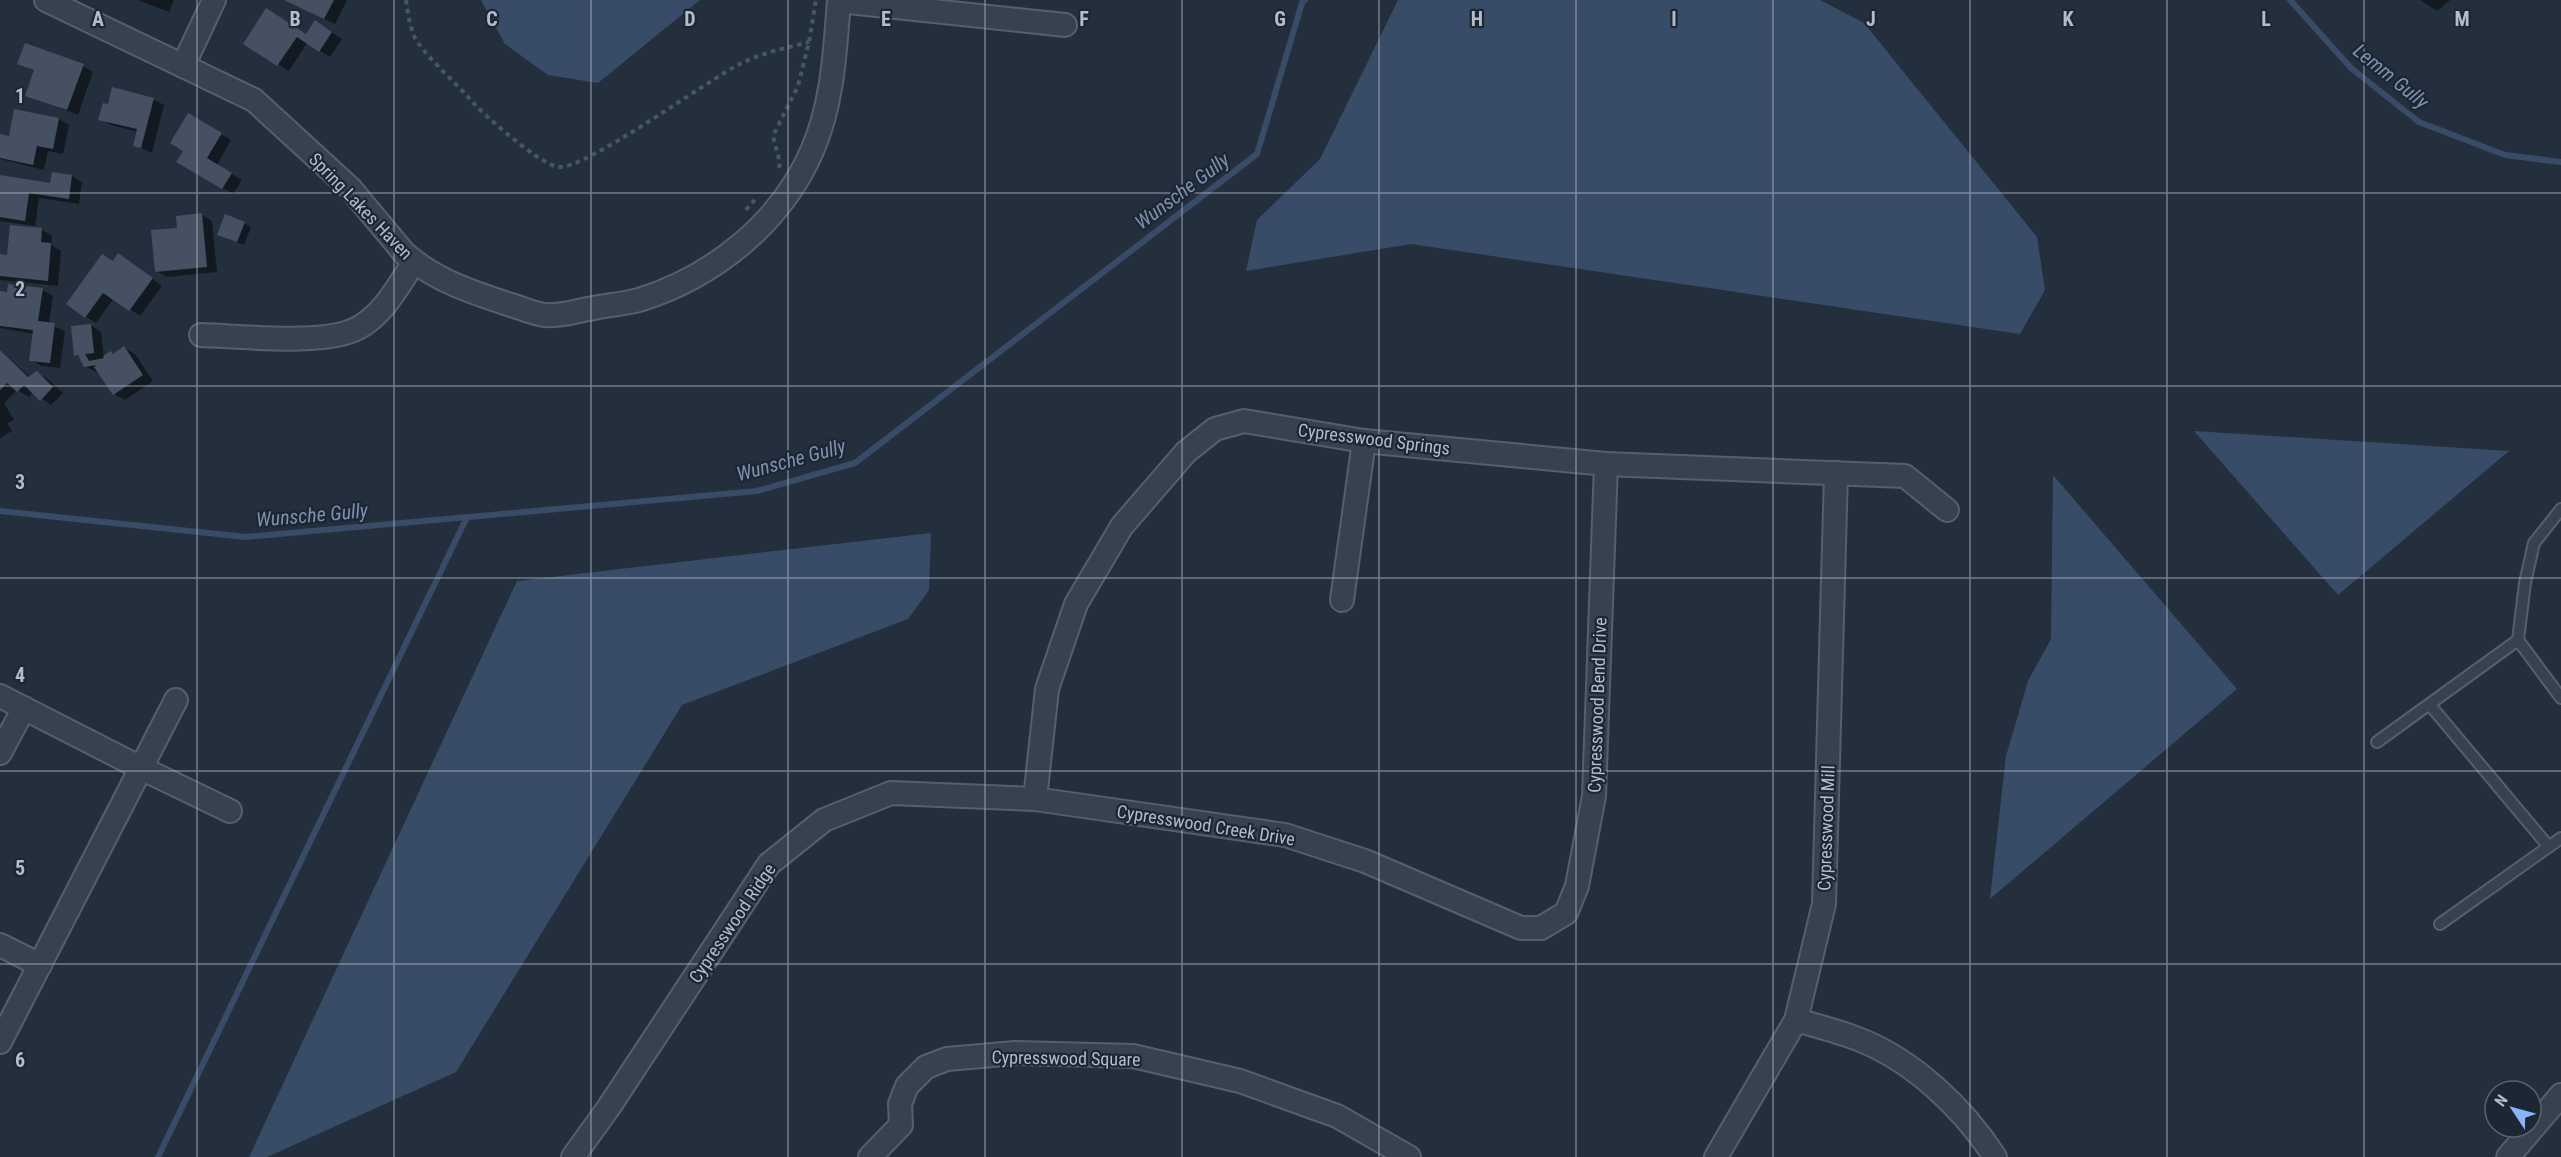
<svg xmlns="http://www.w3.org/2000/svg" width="2561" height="1157" viewBox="0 0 2561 1157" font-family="'Roboto Condensed',sans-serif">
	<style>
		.water { fill: #394c67 }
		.shadow { fill: #0007 }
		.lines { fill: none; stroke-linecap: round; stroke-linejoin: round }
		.stream { stroke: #394c67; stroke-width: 6 }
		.building { fill: #455162 }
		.service-casing { stroke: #565f6c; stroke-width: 14 }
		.minor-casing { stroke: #565f6c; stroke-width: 26 }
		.path { stroke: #44595c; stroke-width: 4; stroke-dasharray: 4.5 4.5; stroke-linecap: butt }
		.service { stroke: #38414e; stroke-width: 10 }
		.minor { stroke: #38414e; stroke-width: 22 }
		.grid { fill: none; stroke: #b4bcc9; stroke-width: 1.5; stroke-opacity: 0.55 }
		.labels { text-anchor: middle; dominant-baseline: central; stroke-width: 4.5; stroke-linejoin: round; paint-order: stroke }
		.street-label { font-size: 18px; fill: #b4bcc9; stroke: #1d2633 }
		.water-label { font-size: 20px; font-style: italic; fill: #7c92b1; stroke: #1d2633 }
		.grid-label { font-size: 20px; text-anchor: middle; font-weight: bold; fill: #b4bcc9; stroke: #1d2633; stroke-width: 4.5; stroke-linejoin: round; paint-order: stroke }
	</style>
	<rect width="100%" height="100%" fill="#242f3e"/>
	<g class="water">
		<polygon points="481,0 700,0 598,83 548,75 505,44"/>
		<polygon points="1398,0 1820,0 1864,23 2037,237 2045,290 2020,334 1411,244 1246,271 1257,220 1320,159"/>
		<polygon points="2194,431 2509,451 2338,595"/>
		<polygon points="2053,475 2237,689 1990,899 2006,756 2028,681 2051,639"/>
		<polygon points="931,533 929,590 908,619 682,705 456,1072 267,1157 249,1157 517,581"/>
	</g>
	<g class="shadow">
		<polygon points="138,0 174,0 169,12"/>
		<polygon points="285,0 347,0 335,24"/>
		<polygon points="2420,0 2450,0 2437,11"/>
		<polygon points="326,28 342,39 330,57 307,43 289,71 245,43 307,35"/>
		<polygon points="19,63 83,66 93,72 78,115 27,95 35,71"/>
		<polygon points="153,99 164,105 152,153 135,145 138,132 111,125 100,119"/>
		<polygon points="188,115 231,140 217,165 242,180 233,194 178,162 185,150"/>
		<polygon points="59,119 69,125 63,154 48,151 44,170 0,159 0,135 10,137"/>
		<polygon points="72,176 82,182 79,204 39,198 35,226 0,221 0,177 51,185"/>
		<polygon points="202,215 212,221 217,272 167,277 156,271 179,229"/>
		<polygon points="244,223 251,227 244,245 226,238"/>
		<polygon points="42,230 52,236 51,245 61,251 58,286 0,280 0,255 8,256"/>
		<polygon points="129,261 162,286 140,316 114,298 96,323 86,317 114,262"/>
		<polygon points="42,290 53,296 49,324 65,331 60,368 41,366 31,360 34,334 0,328 0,292"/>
		<polygon points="91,325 101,332 104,357 111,353 114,355 124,348 135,354 153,381 125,400 114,394 99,372 96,372 85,366 82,358 75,355"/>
		<polygon points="0,350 30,377 37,373 48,379 63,393 51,405 33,392 29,397 17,390 4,403 14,420 7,423 12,431 0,438"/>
	</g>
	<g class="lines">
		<g class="stream">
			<polyline points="2290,0 2351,68 2419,122 2505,155 2561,162"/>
			<polyline points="0,511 246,537 757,491 855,463 1257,154 1302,3 1305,0"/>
			<polyline points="158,1157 467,517"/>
		</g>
	</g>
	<g class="building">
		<polygon points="284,0 334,0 324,19"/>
		<polygon points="266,8 306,34 315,20 332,32 319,52 297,37 277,66 243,44"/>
		<polygon points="25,43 84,64 67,110 25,96 34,70 17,64"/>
		<polygon points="112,87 154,98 141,148 133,146 137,129 98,120 103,103 108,104"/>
		<polygon points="14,109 59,118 53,149 37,146 33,165 0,158 0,134 9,136"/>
		<polygon points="188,113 222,133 207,158 232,173 222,189 176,162 183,151 170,143"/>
		<polygon points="52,172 72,175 69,199 29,193 25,221 0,217 0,175 50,183"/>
		<polygon points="202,213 207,267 155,272 151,230 177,228 176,216"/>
		<polygon points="225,214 245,222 237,242 217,235"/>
		<polygon points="10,225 42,228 41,242 51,243 48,281 0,276 0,254 7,255"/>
		<polygon points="118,253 153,278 129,311 103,293 85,318 66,304 102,254 113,261"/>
		<polygon points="8,284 43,288 38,321 55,323 50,363 29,361 33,330 0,326 0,291 7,292"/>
		<polygon points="91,324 94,353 85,354 89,361 104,358 103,356 111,351 113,354 124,346 143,375 113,395 94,367 97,365 84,367 78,355 74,356 71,326"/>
		<polygon points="0,350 28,377 37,371 53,387 40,401 24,385 17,392 7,383 0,390"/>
	</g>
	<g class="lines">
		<g class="service-casing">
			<g id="service">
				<polyline points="2561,509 2534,543 2525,583 2518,640 2561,698"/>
				<polyline points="2430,705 2549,847"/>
				<polyline points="2377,742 2518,640"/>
				<polyline points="2440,924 2561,838"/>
			</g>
		</g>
		<g class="minor-casing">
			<g id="minor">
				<path d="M46 0 254 100 350 188 405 254C438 282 474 293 514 306 524 309 535 314 545 315 559 317 579 310 594 308 608 305 624 304 639 300 713 277 780 224 812 151 833 103 835 51 839 0"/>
				<polyline points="839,1 1065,25"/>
				<polyline points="183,66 214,0"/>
				<path d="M201 335C239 336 326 346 358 328 384 314 398 286 414 262"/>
				<polyline points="1342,600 1364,441"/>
				<polyline points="0,696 141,768 0,1042"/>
				<polyline points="176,700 141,768 230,811"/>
				<polyline points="0,753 24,708"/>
				<polyline points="1035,799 1047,689 1076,604 1122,526 1186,452 1215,429 1244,421 1364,441 1606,464 1905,476 1947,510"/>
				<polyline points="0,945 40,965"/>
				<path d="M1796 1020C1817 1026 1838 1031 1858 1039 1913 1060 1963 1108 1995 1157"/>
				<polyline points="573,1157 609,1107 769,864 824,820 891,793 1035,799 1285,835 1365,861 1521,928 1541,928 1566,913 1577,886 1594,796 1606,464"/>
				<polyline points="870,1157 901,1125 900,1104 907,1086 926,1067 947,1059 1015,1053 1133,1056 1240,1081 1337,1116 1409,1157"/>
				<polyline points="1716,1157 1796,1020 1824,904 1836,473"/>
				<polyline points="2508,1157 2561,1095"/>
			</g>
		</g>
		<g class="path">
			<path d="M406 0C408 12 409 24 414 36 423 54 453 80 468 97 481 113 539 164 558 167 585 170 706 81 740 64 761 53 786 48 809 42"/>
			<polyline points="779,168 780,163 773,136 798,86 809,42 816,0"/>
			<polyline points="746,210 757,197"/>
		</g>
		<use href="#service" class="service"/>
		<use href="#minor" class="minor"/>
	</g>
	<path class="grid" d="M197 0V1157M394 0V1157M591 0V1157M788 0V1157M985 0V1157M1182 0V1157M1379 0V1157M1576 0V1157M1773 0V1157M1970 0V1157M2167 0V1157M2364 0V1157M0 193H2561M0 386H2561M0 578H2561M0 771H2561M0 964H2561"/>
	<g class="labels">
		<g class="street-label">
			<text transform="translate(361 206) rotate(46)">Spring Lakes Haven</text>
			<text transform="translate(1374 439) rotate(7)">Cypresswood Springs</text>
			<text transform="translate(1597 705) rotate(-88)">Cypresswood Bend Drive</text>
			<text transform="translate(1206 825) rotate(9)">Cypresswood Creek Drive</text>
			<text transform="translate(1826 828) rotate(-88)">Cypresswood Mill</text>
			<text transform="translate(732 923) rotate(-56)">Cypresswood Ridge</text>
			<text transform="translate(1066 1058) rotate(1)">Cypresswood Square</text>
		</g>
		<g class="water-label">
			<text transform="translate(2391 76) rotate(39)">Lemm Gully</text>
			<text transform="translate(1182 191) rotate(-37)">Wunsche Gully</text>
			<text transform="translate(791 460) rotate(-15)">Wunsche Gully</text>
			<text transform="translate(312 515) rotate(-5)">Wunsche Gully</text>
		</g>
	</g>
	<g class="grid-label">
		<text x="98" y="26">A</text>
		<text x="295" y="26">B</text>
		<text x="492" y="26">C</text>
		<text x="690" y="26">D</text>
		<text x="886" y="26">E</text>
		<text x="1084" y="26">F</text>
		<text x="1280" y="26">G</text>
		<text x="1477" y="26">H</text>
		<text x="1674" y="26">I</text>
		<text x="1871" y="26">J</text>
		<text x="2068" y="26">K</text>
		<text x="2266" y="26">L</text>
		<text x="2462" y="26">M</text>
		<text x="20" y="103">1</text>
		<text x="20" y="296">2</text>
		<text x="20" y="489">3</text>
		<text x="20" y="682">4</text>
		<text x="20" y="875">5</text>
		<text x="20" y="1067">6</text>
	</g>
	<g transform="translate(2513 1109) rotate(306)"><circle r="28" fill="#1d2633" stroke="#59626f" stroke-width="1.5"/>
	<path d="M0-4.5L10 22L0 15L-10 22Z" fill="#8ab4f8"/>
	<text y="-9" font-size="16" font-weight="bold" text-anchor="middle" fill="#b4bcc9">N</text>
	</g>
</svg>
